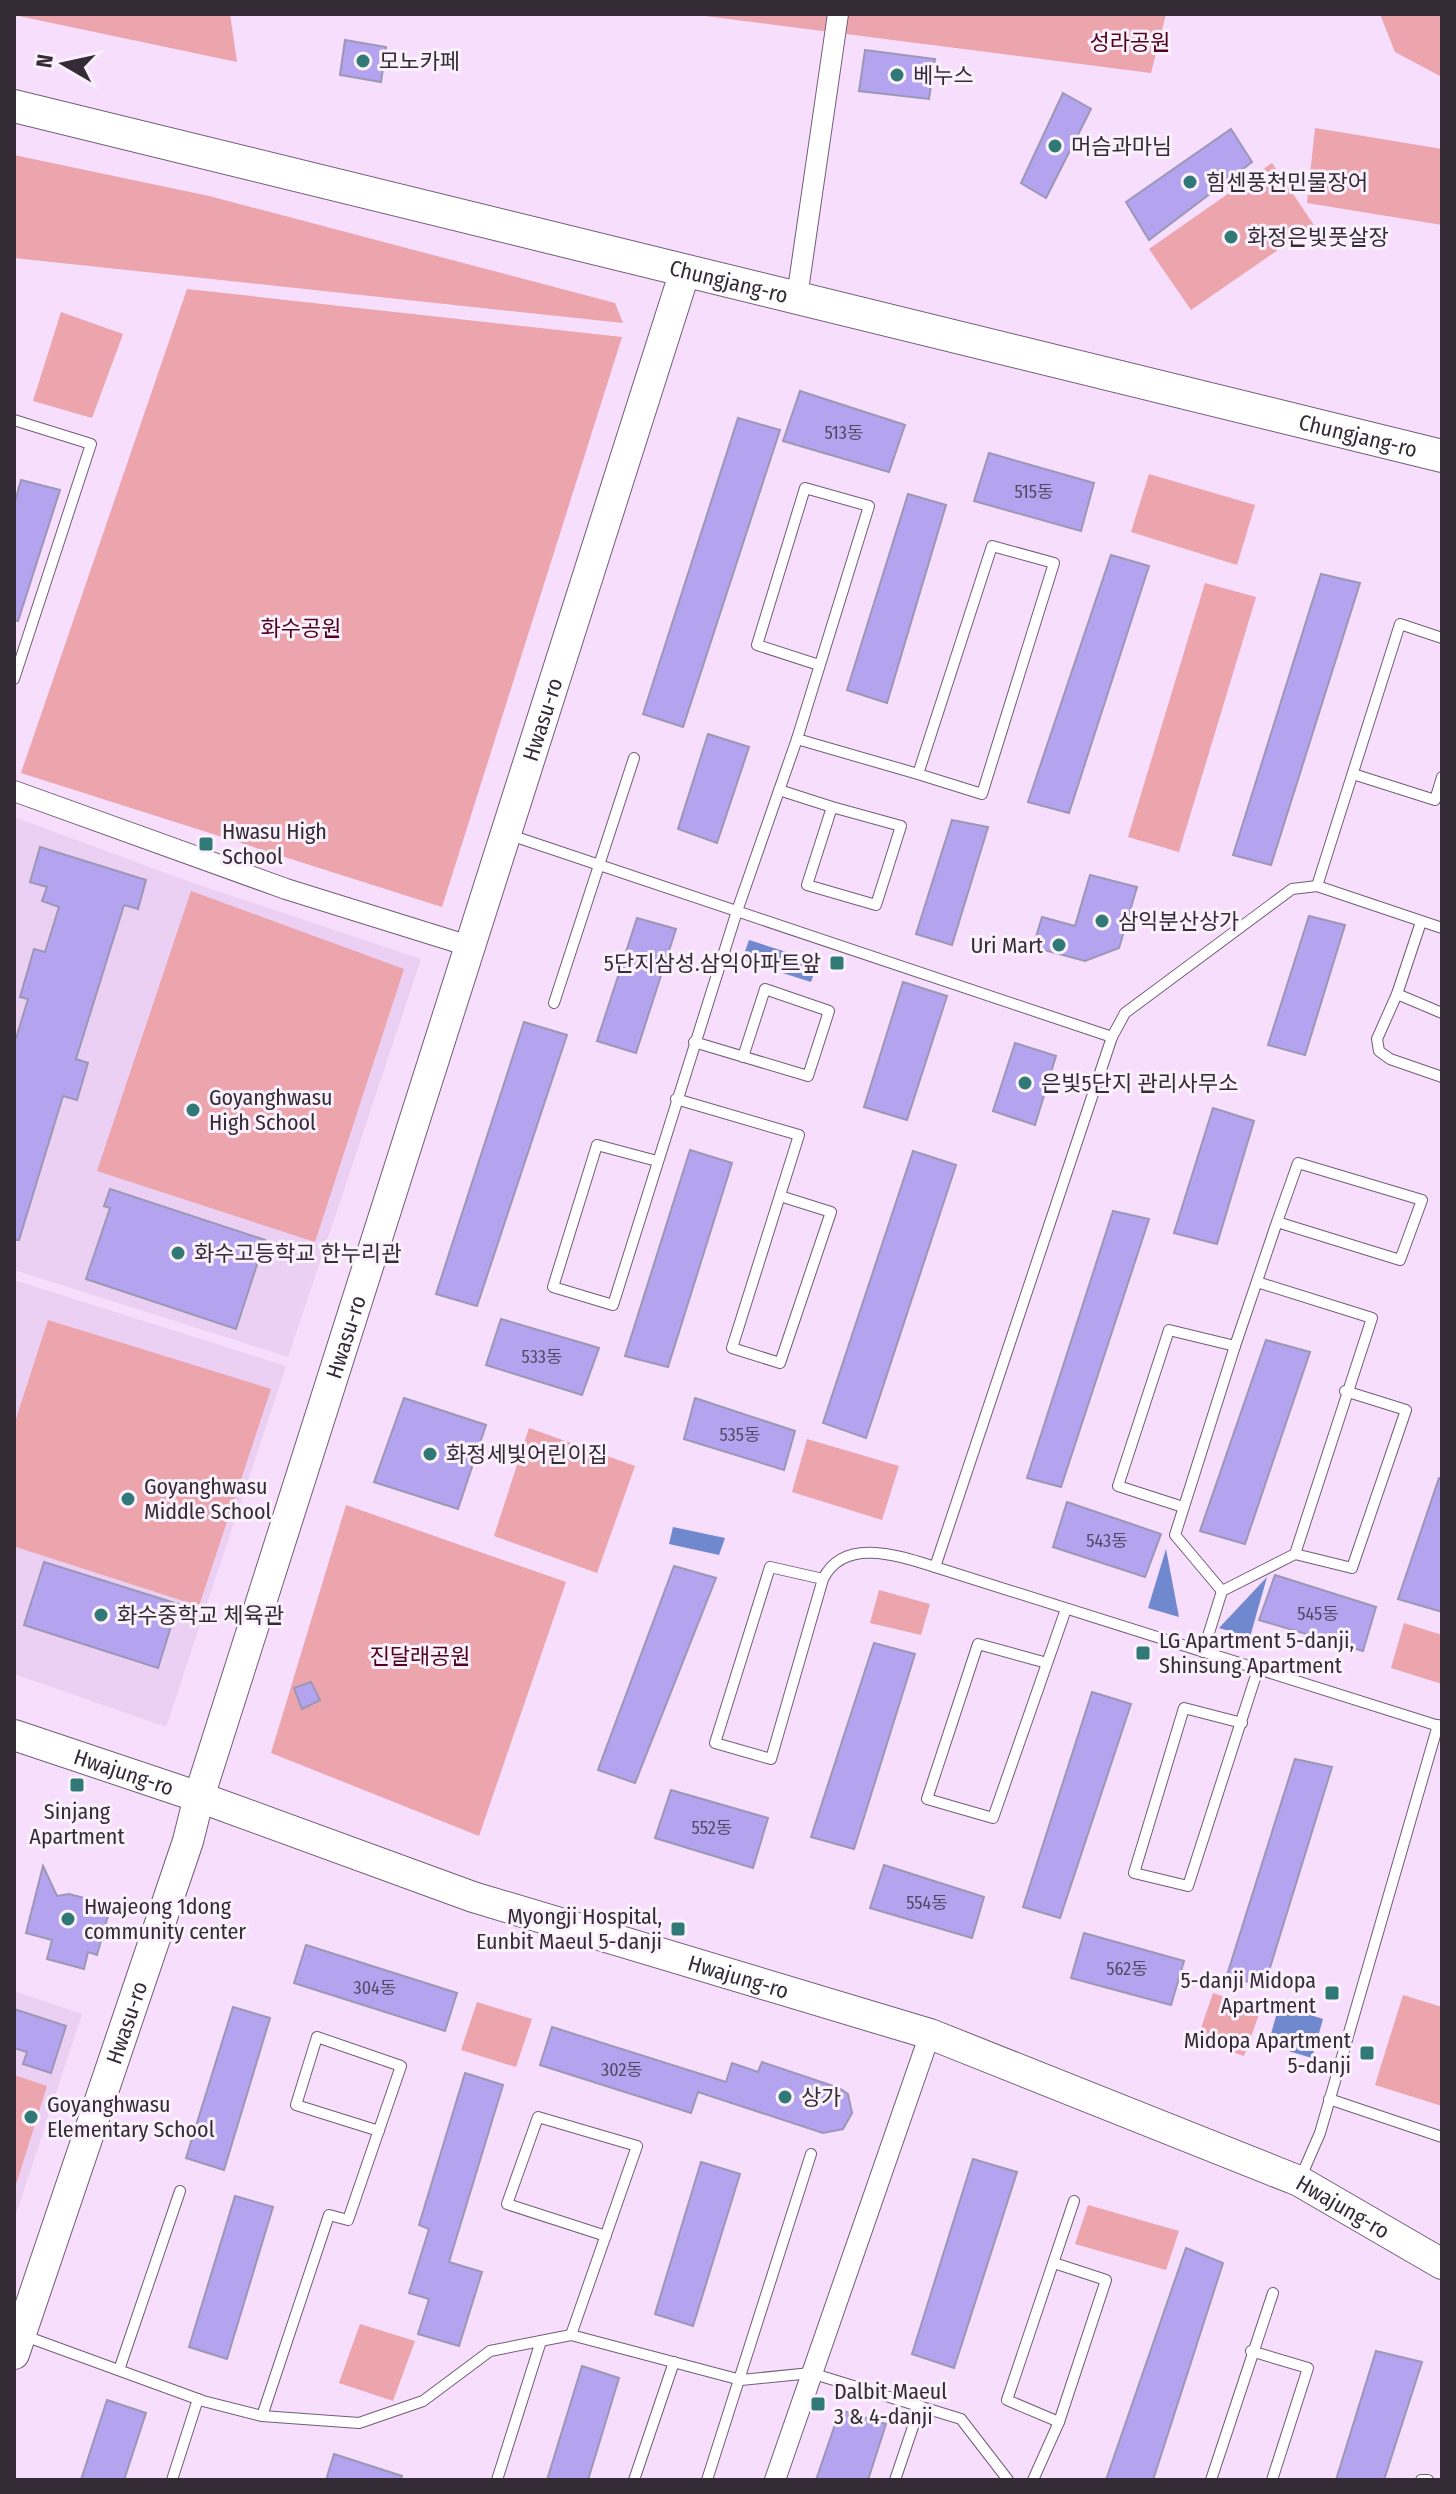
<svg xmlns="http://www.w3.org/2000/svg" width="1456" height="2494" viewBox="0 0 1456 2494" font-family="'Fira Sans Condensed','Noto Sans KR',sans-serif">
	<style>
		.built { fill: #ebd0f3 }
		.green { fill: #eca4ad }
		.water { fill: #7089ce }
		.building { fill: #b4a4ef; stroke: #9c97b7; stroke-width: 2 }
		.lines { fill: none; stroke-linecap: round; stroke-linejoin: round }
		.lane-casing { stroke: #725d77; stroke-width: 12 }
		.street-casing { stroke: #725d77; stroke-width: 22 }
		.secondary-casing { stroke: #725d77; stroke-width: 32 }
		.primary-casing { stroke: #725d77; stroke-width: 34 }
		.lane { stroke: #fff; stroke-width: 10 }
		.street { stroke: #fff; stroke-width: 20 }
		.secondary { stroke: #fff; stroke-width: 30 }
		.primary { stroke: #fff; stroke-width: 32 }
		.poi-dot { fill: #317976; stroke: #fbf1fd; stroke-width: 3 }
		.labels { text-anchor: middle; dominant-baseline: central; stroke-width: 6; stroke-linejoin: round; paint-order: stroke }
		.number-label { font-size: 18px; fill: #544965 }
		.park-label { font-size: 22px; fill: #52031c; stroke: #fbf1fd }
		.poi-label { font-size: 22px; fill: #342b37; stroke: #fbf1fd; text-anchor: start }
		.street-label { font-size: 22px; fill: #342b37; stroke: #fbf1fd }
	</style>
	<rect width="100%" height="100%" fill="#f6defc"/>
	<g class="built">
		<polygon points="14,817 193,883 421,959 288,1357 14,1270"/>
		<polygon points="14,1280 286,1366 166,1727 14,1674"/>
		<polygon points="14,1991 82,2014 14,2220"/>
	</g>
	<g class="green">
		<polygon points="230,14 237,62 14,15 14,14"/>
		<polygon points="689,14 1166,14 1151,73"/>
		<polygon points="1380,14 1442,14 1442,77 1395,52"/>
		<polygon points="1315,128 1442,149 1442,225 1307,203"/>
		<polygon points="14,155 209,196 615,303 623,323 14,258"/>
		<polygon points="1272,163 1314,225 1191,310 1149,249"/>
		<polygon points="187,289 622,337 442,907 21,773"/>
		<polygon points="61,312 123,334 92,418 33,401"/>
		<polygon points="1149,474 1255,505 1237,565 1131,532"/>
		<polygon points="1205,583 1256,597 1179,852 1128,837"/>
		<polygon points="191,891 404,969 315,1242 97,1171"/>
		<polygon points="48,1320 271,1389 199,1606 16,1547 14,1553 14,1425"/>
		<polygon points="529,1428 635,1466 597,1573 494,1536"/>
		<polygon points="807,1439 899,1466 882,1520 792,1492"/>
		<polygon points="346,1505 566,1582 479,1836 271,1753"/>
		<polygon points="879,1590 930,1604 921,1635 870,1623"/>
		<polygon points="1404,1623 1442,1635 1442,1684 1391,1668"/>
		<polygon points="1213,1993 1261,2009 1244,2056 1197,2040"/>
		<polygon points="1403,1995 1442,2007 1442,2106 1375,2085"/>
		<polygon points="477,2002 532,2019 516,2067 461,2050"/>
		<polygon points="14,2075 47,2086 14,2191"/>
		<polygon points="1088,2205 1179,2231 1166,2270 1075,2244"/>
		<polygon points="360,2324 415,2341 393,2401 339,2383"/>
	</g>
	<g class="water">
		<polygon points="749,940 818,962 811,982 742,960"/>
		<polygon points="673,1527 725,1538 719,1555 669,1544"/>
		<polygon points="1166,1549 1179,1617 1148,1608"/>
		<polygon points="1267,1577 1250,1637 1219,1628"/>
		<polygon points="1279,2005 1323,2019 1312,2058 1268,2045"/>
	</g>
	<g class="building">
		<polygon points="345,40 386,47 381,82 340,75"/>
		<polygon points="865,50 935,59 929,99 859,91"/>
		<polygon points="1063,93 1091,109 1046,198 1021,183"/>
		<polygon points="1231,129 1252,162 1149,240 1126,202"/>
		<polygon points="800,391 905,425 889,472 783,441"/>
		<polygon points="738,418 780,430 683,727 643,714"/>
		<polygon points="989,453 1094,483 1081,531 974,501"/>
		<polygon points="21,480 60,490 18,621 14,620 14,505"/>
		<polygon points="908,494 946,505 887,703 847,690"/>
		<polygon points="1111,555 1149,566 1069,813 1028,802"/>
		<polygon points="1321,574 1360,583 1271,865 1233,855"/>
		<polygon points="708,734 749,747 717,843 678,829"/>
		<polygon points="952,820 988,827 952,945 916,934"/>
		<polygon points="40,847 146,880 138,909 124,905 76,1059 88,1063 77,1100 63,1096 19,1240 14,1240 14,1045 28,999 20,997 34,949 45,952 59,907 42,901 47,887 30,882"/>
		<polygon points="1090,875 1137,887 1119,948 1085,961 1033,947 1042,917 1075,926"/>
		<polygon points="1309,916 1345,925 1305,1055 1268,1045"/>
		<polygon points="637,918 676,929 636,1053 597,1041"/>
		<polygon points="903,982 947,996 907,1120 864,1107"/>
		<polygon points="524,1022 567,1035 477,1306 436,1294"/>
		<polygon points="1015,1043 1056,1056 1035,1125 993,1111"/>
		<polygon points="1213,1108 1254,1121 1217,1244 1174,1233"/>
		<polygon points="690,1150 732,1163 668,1367 625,1356"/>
		<polygon points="913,1151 956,1165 866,1438 823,1423"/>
		<polygon points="110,1189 265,1240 236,1329 86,1279 110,1208 104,1206"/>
		<polygon points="1113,1211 1149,1219 1061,1487 1027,1478"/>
		<polygon points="501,1319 599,1348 582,1395 486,1365"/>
		<polygon points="1266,1340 1310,1352 1245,1544 1200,1531"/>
		<polygon points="404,1398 486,1425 458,1509 374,1482"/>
		<polygon points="695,1398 795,1431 784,1470 684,1439"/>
		<polygon points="1439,1478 1442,1479 1442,1612 1398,1599"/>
		<polygon points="1067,1502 1161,1534 1145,1577 1053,1547"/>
		<polygon points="44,1562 178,1604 158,1668 24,1625"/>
		<polygon points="674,1566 716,1578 635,1783 598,1770"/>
		<polygon points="1275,1575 1376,1607 1363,1651 1259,1620"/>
		<polygon points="874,1643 915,1654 854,1849 811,1837"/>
		<polygon points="311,1682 320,1700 302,1709 294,1688"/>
		<polygon points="1092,1692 1131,1704 1060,1918 1023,1907"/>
		<polygon points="1295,1759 1332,1767 1264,1987 1227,1975"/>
		<polygon points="671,1790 768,1818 753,1868 655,1838"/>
		<polygon points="884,1865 984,1897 972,1938 870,1908"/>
		<polygon points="43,1866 57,1896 69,1894 111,1905 97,1955 88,1952 84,1969 47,1959 52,1940 26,1933"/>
		<polygon points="1084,1933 1184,1961 1171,2005 1071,1978"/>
		<polygon points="306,1945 457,1993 445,2031 294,1983"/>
		<polygon points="233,2007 270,2018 224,2170 186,2158"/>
		<polygon points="14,2009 66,2026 51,2073 23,2064 27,2052 14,2048"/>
		<polygon points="552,2027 726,2082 732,2063 758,2072 762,2062 839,2088 848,2094 852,2113 843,2129 823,2133 698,2092 691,2113 540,2065"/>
		<polygon points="465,2073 503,2085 449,2262 482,2272 459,2346 418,2334 429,2299 409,2293 429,2229 419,2225"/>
		<polygon points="973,2159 1017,2172 954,2368 912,2354"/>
		<polygon points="701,2162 740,2174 693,2326 655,2314"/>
		<polygon points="235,2196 273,2207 227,2359 189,2347"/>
		<polygon points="1186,2248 1223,2263 1153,2480 1106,2480"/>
		<polygon points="1376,2351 1422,2362 1384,2480 1336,2480"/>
		<polygon points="582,2366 619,2378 588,2480 547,2480"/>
		<polygon points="107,2400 146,2413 124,2480 81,2480"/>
		<polygon points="840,2410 886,2424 868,2480 816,2480"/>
		<polygon points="334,2454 402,2476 401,2480 326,2480"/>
	</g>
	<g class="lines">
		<g class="lane-casing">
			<g id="lane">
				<polyline points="14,420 91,444 14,679"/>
				<polyline points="797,739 869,506 805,488 757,645 819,665"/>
				<polyline points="1353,774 1435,800 1442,777"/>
				<polyline points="779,790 832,807 807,885 876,905 901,826 832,807"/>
				<polyline points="510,835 1112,1037 935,1567 1442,1727"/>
				<polyline points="1317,886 1400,624 1442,638"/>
				<polyline points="1421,922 1397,994 1377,1039 1379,1051 1390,1059 1442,1077"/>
				<polyline points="1397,994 1442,1013"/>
				<polyline points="554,1003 634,758"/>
				<polyline points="1112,1037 1125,1013 1292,889 1317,886 1442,928"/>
				<polyline points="694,1042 808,1076 829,1011 765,989 743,1057"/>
				<polyline points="676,1099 799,1135 732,1348 780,1363 831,1212 780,1196"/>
				<polyline points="657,1161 597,1145 553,1287 613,1305 737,911 797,739 918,774 992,546 1054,563 982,794 918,774"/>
				<polyline points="1235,1346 1277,1222 1400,1260 1422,1200 1298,1163 1277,1222"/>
				<polyline points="1183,1507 1118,1486 1169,1330 1235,1346 1175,1535 1222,1591"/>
				<polyline points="1295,1554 1352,1568 1406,1410 1345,1391"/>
				<path d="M823 1579 771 1759 715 1743 770 1567 823 1579C844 1536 900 1556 935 1567"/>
				<polyline points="1203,1652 1222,1591 1295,1554 1372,1318 1257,1282"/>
				<polyline points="1047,1663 978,1644 927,1799 993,1818 1066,1609"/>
				<polyline points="1242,1723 1184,1708 1134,1873 1188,1886 1258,1669"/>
				<polyline points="1329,2099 1442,2137"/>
				<polyline points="1300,2179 1320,2133 1438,1725"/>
				<polyline points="1054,2263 1106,2280 1059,2422 1007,2400 1074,2201"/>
				<polyline points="571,2335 637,2146 538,2117 507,2204 606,2236"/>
				<polyline points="25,2336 203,2401 262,2416 359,2423 423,2401 490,2351 571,2335 741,2380 811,2373 961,2419 1008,2480"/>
				<polyline points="1251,2351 1308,2368 1272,2480"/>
				<polyline points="119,2370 180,2191"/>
				<polyline points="262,2416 329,2215 348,2220 401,2066 317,2037 296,2105 379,2131"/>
				<polyline points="172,2480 198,2399"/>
				<polyline points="497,2480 541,2341"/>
				<polyline points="634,2480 674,2362"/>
				<polyline points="707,2480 811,2154"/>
				<polyline points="895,2480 920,2406"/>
				<polyline points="1033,2480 1059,2422"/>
				<polyline points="1211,2480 1273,2293"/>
				<polyline points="1421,2480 1428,2480"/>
			</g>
		</g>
		<g class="street-casing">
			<g id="street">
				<polyline points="797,297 838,14"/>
				<polyline points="14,791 286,889 469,946"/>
				<polyline points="775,2480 930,2034"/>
			</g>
		</g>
		<g class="secondary-casing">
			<g id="secondary">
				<path id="s1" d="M14 1735 199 1797 473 1897 930 2034 1299 2181 1442 2264"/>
				<path id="s2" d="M14 2354 188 1841 199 1797 685 271"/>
			</g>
		</g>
		<g class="primary-casing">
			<g id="primary">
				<path id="s3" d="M14 106 1442 456"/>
			</g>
		</g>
		<use href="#lane" class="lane"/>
		<use href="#street" class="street"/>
		<use href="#secondary" class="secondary"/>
		<use href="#primary" class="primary"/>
	</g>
	<g class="poi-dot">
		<circle cx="363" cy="61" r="8"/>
		<circle cx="897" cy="75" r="8"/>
		<circle cx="1055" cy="146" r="8"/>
		<circle cx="1190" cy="182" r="8"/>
		<circle cx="1231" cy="237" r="8"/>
		<rect x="198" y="836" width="16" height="16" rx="4"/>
		<circle cx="1102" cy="921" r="8"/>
		<circle cx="1059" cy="945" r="8"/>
		<rect x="829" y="955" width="16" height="16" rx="4"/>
		<circle cx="1025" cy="1083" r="8"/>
		<circle cx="193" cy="1110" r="8"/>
		<circle cx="178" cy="1253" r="8"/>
		<circle cx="430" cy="1454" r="8"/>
		<circle cx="128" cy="1499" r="8"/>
		<circle cx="101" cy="1615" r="8"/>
		<rect x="1135" y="1645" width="16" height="16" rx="4"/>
		<rect x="69" y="1777" width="16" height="16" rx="4"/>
		<circle cx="68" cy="1919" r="8"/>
		<rect x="670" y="1921" width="16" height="16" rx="4"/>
		<rect x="1324" y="1985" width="16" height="16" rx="4"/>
		<rect x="1359" y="2045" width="16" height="16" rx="4"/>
		<circle cx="785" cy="2097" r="8"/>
		<circle cx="31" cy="2117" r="8"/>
		<rect x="810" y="2396" width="16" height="16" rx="4"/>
	</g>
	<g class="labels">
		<g class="number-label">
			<text x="844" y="433">513동</text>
			<text x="1034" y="492">515동</text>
			<text x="542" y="1357">533동</text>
			<text x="740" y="1435">535동</text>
			<text x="1107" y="1541">543동</text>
			<text x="1318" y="1614">545동</text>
			<text x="712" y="1828">552동</text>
			<text x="927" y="1903">554동</text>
			<text x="1127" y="1969">562동</text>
			<text x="375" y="1988">304동</text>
			<text x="622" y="2070">302동</text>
		</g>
		<g class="park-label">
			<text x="1130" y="42">성라공원</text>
			<text x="301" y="628">화수공원</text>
			<text x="420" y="1656">진달래공원</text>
		</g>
		<g class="poi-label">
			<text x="379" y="61">모노카페</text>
			<text x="913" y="75">베누스</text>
			<text x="1071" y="146">머슴과마님</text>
			<text x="1206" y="182">힘센풍천민물장어</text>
			<text x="1247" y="237">화정은빛풋살장</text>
			<text x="222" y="831">Hwasu High<tspan x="222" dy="25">School</tspan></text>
			<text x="1118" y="921">삼익분산상가</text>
			<text x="1043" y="945" text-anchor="end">Uri Mart</text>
			<text x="821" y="963" text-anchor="end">5단지삼성.삼익아파트앞</text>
			<text x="1041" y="1083">은빛5단지 관리사무소</text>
			<text x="209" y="1097">Goyanghwasu<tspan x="209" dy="25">High School</tspan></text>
			<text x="194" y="1253">화수고등학교 한누리관</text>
			<text x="446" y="1454">화정세빛어린이집</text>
			<text x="144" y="1486">Goyanghwasu<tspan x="144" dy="25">Middle School</tspan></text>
			<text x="117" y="1615">화수중학교 체육관</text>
			<text x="1159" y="1640">LG Apartment 5-danji,<tspan x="1159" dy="25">Shinsung Apartment</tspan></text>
			<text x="77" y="1811" text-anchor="middle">Sinjang<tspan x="77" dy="25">Apartment</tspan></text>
			<text x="84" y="1906">Hwajeong 1dong<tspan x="84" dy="25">community center</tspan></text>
			<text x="662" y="1916" text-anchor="end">Myongji Hospital,<tspan x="662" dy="25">Eunbit Maeul 5-danji</tspan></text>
			<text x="1316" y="1980" text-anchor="end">5-danji Midopa<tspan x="1316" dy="25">Apartment</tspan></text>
			<text x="1351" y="2040" text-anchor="end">Midopa Apartment<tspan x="1351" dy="25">5-danji</tspan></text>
			<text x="801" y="2097">상가</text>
			<text x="47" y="2104">Goyanghwasu<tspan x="47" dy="25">Elementary School</tspan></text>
			<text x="834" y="2391">Dalbit Maeul<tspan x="834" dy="25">3 &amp; 4-danji</tspan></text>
		</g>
		<g class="street-label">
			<text stroke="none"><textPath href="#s3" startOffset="736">Chungjang-ro</textPath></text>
			<text stroke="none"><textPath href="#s3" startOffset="1384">Chungjang-ro</textPath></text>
			<text stroke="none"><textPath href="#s2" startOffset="1718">Hwasu-ro</textPath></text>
			<text stroke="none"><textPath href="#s2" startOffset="1070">Hwasu-ro</textPath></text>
			<text stroke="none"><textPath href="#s1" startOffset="116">Hwajung-ro</textPath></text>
			<text stroke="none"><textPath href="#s1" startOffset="764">Hwajung-ro</textPath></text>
			<text stroke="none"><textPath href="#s2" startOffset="350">Hwasu-ro</textPath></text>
			<text stroke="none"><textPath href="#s1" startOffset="1412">Hwajung-ro</textPath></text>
		</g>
	</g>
	<rect width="1456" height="2494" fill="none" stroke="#342b37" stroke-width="32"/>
	<g transform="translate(64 64) rotate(279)" stroke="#fbf1fd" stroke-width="6" paint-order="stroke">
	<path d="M0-6L14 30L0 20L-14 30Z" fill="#342b37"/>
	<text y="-12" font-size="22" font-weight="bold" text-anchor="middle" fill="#342b37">N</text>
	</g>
</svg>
